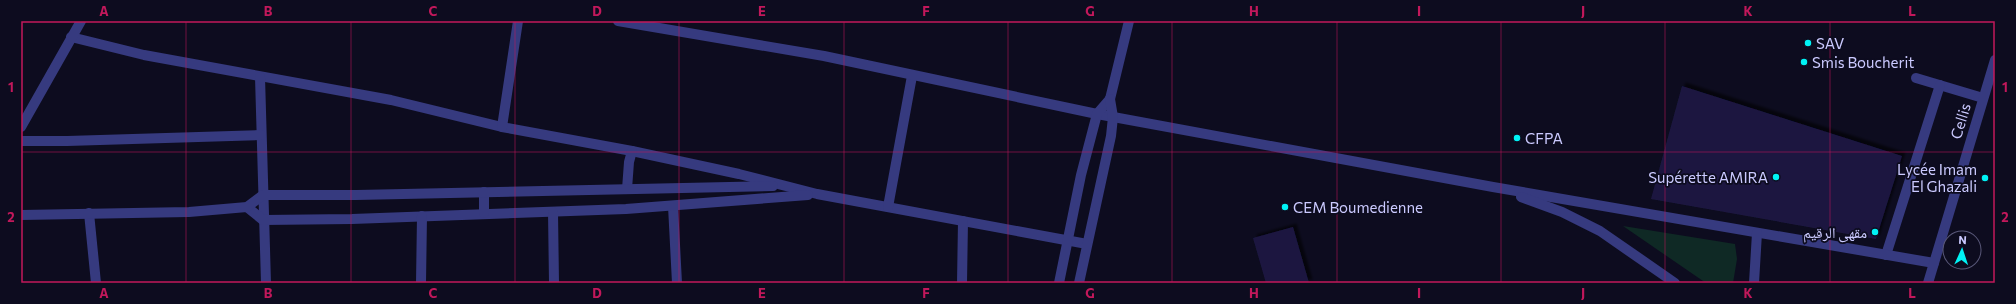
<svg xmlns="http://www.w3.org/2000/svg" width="2016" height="304" viewBox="0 0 2016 304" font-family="Commissioner,'Noto Naskh Arabic',sans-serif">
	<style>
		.green { fill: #0f2925 }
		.building { fill: #1c1840; filter: url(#shadow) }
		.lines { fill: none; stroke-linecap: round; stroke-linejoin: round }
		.minor { stroke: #363a7f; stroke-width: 10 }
		.tertiary { stroke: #363a7f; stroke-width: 10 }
		.grid { fill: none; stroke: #c2185b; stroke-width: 1; stroke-opacity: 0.55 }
		.poi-dot { fill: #00f3f5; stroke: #0d0c1f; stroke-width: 1.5 }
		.labels { text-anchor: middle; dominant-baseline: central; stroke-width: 3.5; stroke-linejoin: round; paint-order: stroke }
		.poi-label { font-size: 15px; fill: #cbcaff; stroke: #0d0c1f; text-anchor: start }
		.street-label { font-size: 15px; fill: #cbcaff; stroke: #0d0c1f }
		.neatline { fill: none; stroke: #c2185b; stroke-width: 1.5 }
		.grid-label { font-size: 13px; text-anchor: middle; font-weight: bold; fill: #c2185b }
	</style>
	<defs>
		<filter id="shadow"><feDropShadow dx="3.5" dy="-3.5" stdDeviation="1" flood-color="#0009"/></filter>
	</defs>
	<rect width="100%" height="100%" fill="#0d0c1f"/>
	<polygon class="green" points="1623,226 1735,244 1737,259 1733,283 1706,283"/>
	<g class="building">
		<polygon points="1682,86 1902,156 1876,239 1651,199"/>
		<polygon points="1293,227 1309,283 1266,283 1253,238"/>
	</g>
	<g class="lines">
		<g class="minor">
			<polyline points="71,37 144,55 391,100 502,127 632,151 739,174 817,194 1087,244"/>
			<polyline points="260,77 266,283"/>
			<polyline points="1916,78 1983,98"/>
			<polyline points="1110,99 1129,21"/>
			<polyline points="21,127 81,21"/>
			<polyline points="502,127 518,21"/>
			<polyline points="21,141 67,141 261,135"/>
			<polyline points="627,189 629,162 632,151"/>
			<polyline points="673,206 677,283"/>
			<polyline points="247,207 263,220 352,219 626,209 808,195"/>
			<polyline points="888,207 912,76"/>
			<polyline points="553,212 554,283"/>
			<polyline points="89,213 96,283"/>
			<polyline points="484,213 484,192"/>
			<polyline points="21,215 189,212 247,207 263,195 356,195 773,186"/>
			<polyline points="1886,255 1940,85"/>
			<polyline points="421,283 422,216"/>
			<polyline points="962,283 963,221"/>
		</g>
		<g class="tertiary">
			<polyline points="618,21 824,56 1097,114 1493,187 1934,263"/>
			<polyline points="1521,197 1562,212 1600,231 1675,283"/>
			<polyline points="1059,283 1081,175 1097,114 1110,99"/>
			<polyline points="1079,283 1111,136 1113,117 1110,99"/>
			<polyline points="1754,283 1757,233"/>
			<polyline points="1928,283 1995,60"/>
		</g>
	</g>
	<path class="grid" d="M186 21V283M351 21V283M515 21V283M679 21V283M844 21V283M1008 21V283M1172 21V283M1337 21V283M1501 21V283M1665 21V283M1830 21V283M21 152H1995"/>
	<g class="poi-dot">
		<circle cx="1808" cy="43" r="4"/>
		<circle cx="1804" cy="62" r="4"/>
		<circle cx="1517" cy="138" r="4"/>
		<circle cx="1776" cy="177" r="4"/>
		<circle cx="1985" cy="178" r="4"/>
		<circle cx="1285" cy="207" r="4"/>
		<circle cx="1875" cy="232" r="4"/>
	</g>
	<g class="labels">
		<g class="poi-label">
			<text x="1816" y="43">SAV</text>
			<text x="1812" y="62">Smis Boucherit</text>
			<text x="1525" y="138">CFPA</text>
			<text x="1977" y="169" text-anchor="end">Lycée Imam<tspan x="1977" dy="17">El Ghazali</tspan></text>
			<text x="1768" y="177" text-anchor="end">Supérette AMIRA</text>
			<text x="1293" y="207">CEM Boumedienne</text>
			<text x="1867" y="232" text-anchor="end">مقهى الرقيم</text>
		</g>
		<g class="street-label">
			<text transform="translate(1960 121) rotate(-73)">Cellis</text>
		</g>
	</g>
	<rect width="2016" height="304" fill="none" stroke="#0d0c1f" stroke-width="44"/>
	<g transform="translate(1962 250) rotate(3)"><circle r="19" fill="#0d0c1f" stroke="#595879"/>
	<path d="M0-3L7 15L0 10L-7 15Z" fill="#00f3f5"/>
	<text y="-6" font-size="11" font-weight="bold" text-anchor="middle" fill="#cbcaff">N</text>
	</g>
	<rect x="22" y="22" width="1972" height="260" class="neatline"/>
	<g class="grid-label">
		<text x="104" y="16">A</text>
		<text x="268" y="16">B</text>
		<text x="433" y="16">C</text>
		<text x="597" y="16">D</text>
		<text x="762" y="16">E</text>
		<text x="926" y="16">F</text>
		<text x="1090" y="16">G</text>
		<text x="1254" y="16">H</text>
		<text x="1419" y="16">I</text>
		<text x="1583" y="16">J</text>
		<text x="1748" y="16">K</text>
		<text x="1912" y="16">L</text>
		<text x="11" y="92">1</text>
		<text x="2005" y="92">1</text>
		<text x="11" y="222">2</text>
		<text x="2005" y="222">2</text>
		<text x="104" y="298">A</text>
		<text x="268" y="298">B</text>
		<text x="433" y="298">C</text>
		<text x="597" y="298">D</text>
		<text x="762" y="298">E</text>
		<text x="926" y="298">F</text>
		<text x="1090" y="298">G</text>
		<text x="1254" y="298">H</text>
		<text x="1419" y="298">I</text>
		<text x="1583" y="298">J</text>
		<text x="1748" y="298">K</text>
		<text x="1912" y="298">L</text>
	</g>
</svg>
